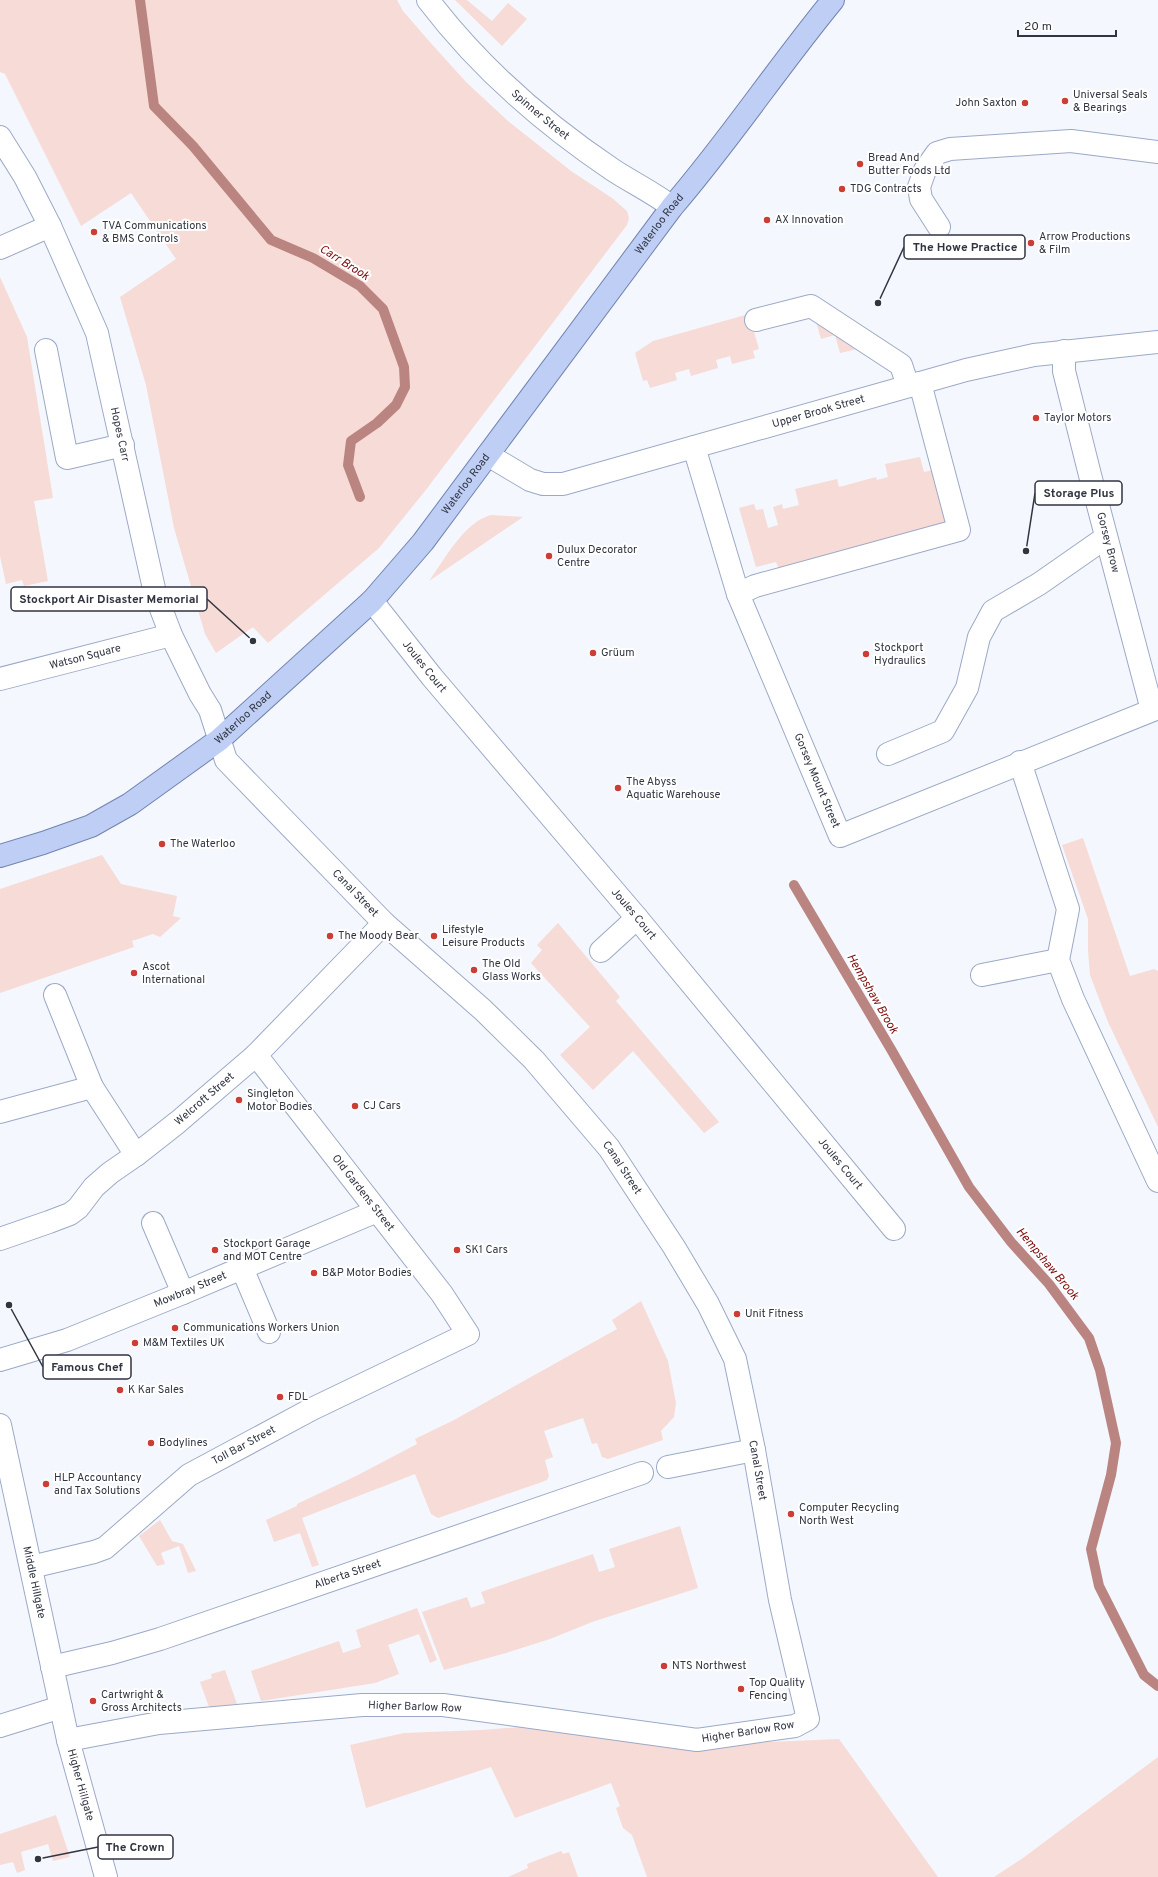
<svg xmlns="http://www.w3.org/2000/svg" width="1158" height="1877" viewBox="0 0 1158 1877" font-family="Overpass,sans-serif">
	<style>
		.green { fill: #f7dbd7 }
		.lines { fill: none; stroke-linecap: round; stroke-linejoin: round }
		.stream { stroke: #ba8581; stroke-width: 10 }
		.minor-casing { stroke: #9ca9c6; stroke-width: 24 }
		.major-casing { stroke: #7184b1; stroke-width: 24 }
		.minor { stroke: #fff; stroke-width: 22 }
		.major { stroke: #bfcef4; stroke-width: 22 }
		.poi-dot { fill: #cc3e35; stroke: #fff; stroke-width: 1.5 }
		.labels { text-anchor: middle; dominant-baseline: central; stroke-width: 4; stroke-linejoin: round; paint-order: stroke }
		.poi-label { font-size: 11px; fill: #303541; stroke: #fff; text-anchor: start }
		.street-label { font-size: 11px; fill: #303541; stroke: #fff }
		.water-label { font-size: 12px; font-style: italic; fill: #7e0a0b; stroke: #fff }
		.leader { fill: none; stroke: #303541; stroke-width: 1.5 }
		.callout-dot { fill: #303541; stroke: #fff; stroke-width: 1.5 }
		.callout { fill: #fff; stroke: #303541; stroke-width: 1.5 }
		.callout-label { font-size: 12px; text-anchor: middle; font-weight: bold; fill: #303541 }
	</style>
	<rect width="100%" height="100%" fill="#f4f7fd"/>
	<g class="green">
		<polygon points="0,0 397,0 403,11 429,41 466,82 508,121 571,171 612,198 627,211 629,218 627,225 425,491 379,548 268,643 253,627 216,653 205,634 174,528 146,385 120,297 176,259 131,193 81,226 5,74 0,72"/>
		<polygon points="455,0 467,0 492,21 508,3 527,19 502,46"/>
		<polygon points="0,277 27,337 53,498 34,501 48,581 24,586 22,580 6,584 0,556"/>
		<polygon points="749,314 759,349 753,351 755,358 732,364 730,356 716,360 718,368 691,376 689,369 675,373 677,380 650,388 647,380 643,381 635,353 653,341"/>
		<polygon points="815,318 862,348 840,353 835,335 821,339"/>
		<polygon points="920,457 924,472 937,469 952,525 780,572 776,562 756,567 739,508 754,504 756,510 763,509 768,528 778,525 773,507 782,504 783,509 799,505 795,489 837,479 839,487 876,477 877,480 888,477 885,464"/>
		<path d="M491 515 523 517 429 581C445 559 464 522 491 515Z"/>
		<polygon points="1083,838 1130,976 1154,969 1158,971 1158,1127 1108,1022 1090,975 1088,951 1088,919 1062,845"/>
		<polygon points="102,855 121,884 177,896 173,916 181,918 160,937 153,934 132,941 134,947 0,993 0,889"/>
		<polygon points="558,923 620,997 616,1001 719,1122 704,1133 633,1051 593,1090 560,1055 590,1027 531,963 542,950 537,945"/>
		<polygon points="641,1301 668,1361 676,1403 674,1417 661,1431 663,1440 608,1459 602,1457 597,1443 592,1444 583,1418 544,1431 553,1457 545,1460 549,1476 547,1480 542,1482 438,1518 431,1514 415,1474 302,1518 319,1565 312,1567 300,1533 274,1542 266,1520 297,1506 297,1504 356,1476 417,1444 415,1439 454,1420 617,1329 612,1320"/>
		<polygon points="160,1520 172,1541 183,1544 196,1571 188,1573 179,1546 161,1553 165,1564 157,1566 139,1536"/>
		<polygon points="680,1526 698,1588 592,1622 550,1639 506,1653 444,1670 422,1612 467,1597 471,1608 485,1603 481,1592 593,1554 599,1572 615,1567 609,1549"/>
		<polygon points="417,1608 437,1660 430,1663 419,1634 388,1645 399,1674 375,1683 261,1701 251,1671 339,1641 343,1653 361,1647 356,1630"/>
		<polygon points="225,1670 237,1704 209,1707 200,1682 212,1678 211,1674"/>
		<polygon points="532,1726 698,1745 839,1739 938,1877 647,1877 632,1835 623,1828 616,1808 620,1806 611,1783 515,1818 491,1767 366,1808 350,1745 404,1733 482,1730"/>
		<polygon points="1158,1757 1158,1877 994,1877 1023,1858"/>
		<polygon points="56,1815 70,1857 53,1861 48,1844 21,1852 25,1870 17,1873 13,1862 0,1865 0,1834"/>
		<polygon points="561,1851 563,1854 569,1852 578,1877 508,1877 528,1868 527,1864"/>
	</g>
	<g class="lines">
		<g class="stream">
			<polyline points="140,0 154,106 193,146 271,240 313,258 360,286 383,309 404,367 405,387 396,405 377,423 351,441 348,465 360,497"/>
			<polyline points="794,885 892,1051 969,1187 1011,1242 1049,1284 1089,1338 1100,1370 1116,1443 1111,1475 1091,1549 1099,1586 1144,1675 1158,1686"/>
		</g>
		<g class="minor-casing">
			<g id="minor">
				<path id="s1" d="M428 0C479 67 543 123 613 170 633 183 654 193 672 207"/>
				<path id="s2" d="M0 137 25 177 50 226 97 333 155 593 171 635 200 694 210 710 226 760 384 923 483 1010 534 1060 609 1148 674 1247 708 1304 735 1359 754 1450 780 1600 808 1719 795 1726 697 1740 443 1705H362L159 1723 68 1740"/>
				<polyline points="939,227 921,199 919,187 925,170 937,153 950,149 1071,141 1158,152"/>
				<polyline points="0,248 50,226"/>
				<polyline points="756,320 811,306 901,365 908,386"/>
				<polyline points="46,350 67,458 123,445"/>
				<path id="s3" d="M1064 351V371L1090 475 1152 710"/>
				<path id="s4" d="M694 447 738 594 840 836 1158 708"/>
				<path id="s5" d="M488 455 530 480 543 484H563L966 370 1034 355 1158 342"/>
				<polyline points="738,594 755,586 959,530 920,383"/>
				<path id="s6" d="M372 601 432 677 637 918 894 1229"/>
				<path id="s7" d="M0 679 171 635"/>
				<polyline points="888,754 943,731 967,688 979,637 993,611 1039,584 1105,538"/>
				<polyline points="1020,762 1068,909 1058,960 1073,999 1158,1181"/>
				<polyline points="601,951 637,918"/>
				<polyline points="982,975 1058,960"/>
				<polyline points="55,995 92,1087 136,1155"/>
				<polyline points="0,1112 92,1087"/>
				<polyline points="153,1223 183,1293"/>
				<path id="s8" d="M0 1239 49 1222 70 1214 78 1208 94 1187 110 1173 136 1155 178 1122 256 1055 384 923"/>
				<polyline points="242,1268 269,1332"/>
				<path id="s9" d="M0 1360 67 1340 183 1293 377 1211"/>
				<path id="s10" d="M0 1425 68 1740 106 1877"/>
				<polyline points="668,1467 754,1450"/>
				<path id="s11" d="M31 1567 94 1552 105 1548 189 1475 312 1409 468 1334 442 1294 256 1055"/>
				<path id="s12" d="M52 1667 112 1653 160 1639 642 1473"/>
				<polyline points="0,1726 61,1707"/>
			</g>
		</g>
		<g class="major-casing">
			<g id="major">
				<path id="s13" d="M0 856 43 843 91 826 130 804 219 740 372 601 423 542 672 207C729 141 777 68 833 0"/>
			</g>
		</g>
		<use href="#minor" class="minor"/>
		<use href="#major" class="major"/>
	</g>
	<g class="poi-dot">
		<circle cx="1065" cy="101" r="4"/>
		<circle cx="1025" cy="103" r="4"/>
		<circle cx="860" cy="164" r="4"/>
		<circle cx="842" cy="189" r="4"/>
		<circle cx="767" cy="220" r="4"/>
		<circle cx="94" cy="232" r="4"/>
		<circle cx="1031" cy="243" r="4"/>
		<circle cx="1036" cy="418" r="4"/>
		<circle cx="549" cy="556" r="4"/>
		<circle cx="593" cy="653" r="4"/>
		<circle cx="866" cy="654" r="4"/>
		<circle cx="618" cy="788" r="4"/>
		<circle cx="162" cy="844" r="4"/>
		<circle cx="330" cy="936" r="4"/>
		<circle cx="434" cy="936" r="4"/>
		<circle cx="474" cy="970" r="4"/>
		<circle cx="134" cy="973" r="4"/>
		<circle cx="239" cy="1100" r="4"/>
		<circle cx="355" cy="1106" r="4"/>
		<circle cx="215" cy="1250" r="4"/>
		<circle cx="457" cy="1250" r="4"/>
		<circle cx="314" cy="1273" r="4"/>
		<circle cx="737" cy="1314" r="4"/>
		<circle cx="175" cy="1328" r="4"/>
		<circle cx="135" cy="1343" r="4"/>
		<circle cx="120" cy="1390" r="4"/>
		<circle cx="280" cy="1397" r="4"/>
		<circle cx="151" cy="1443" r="4"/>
		<circle cx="46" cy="1484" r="4"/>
		<circle cx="791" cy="1514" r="4"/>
		<circle cx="664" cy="1666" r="4"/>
		<circle cx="741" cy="1689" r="4"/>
		<circle cx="93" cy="1701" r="4"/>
	</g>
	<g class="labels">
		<g class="poi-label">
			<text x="1073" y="95">Universal Seals<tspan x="1073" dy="13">&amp; Bearings</tspan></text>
			<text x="1017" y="103" text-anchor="end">John Saxton</text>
			<text x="868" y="158">Bread And<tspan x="868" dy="13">Butter Foods Ltd</tspan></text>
			<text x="850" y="189">TDG Contracts</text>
			<text x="775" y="220">AX Innovation</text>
			<text x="102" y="226">TVA Communications<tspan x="102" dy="13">&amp; BMS Controls</tspan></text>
			<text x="1039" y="237">Arrow Productions<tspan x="1039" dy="13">&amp; Film</tspan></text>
			<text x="1044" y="418">Taylor Motors</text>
			<text x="557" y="550">Dulux Decorator<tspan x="557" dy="13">Centre</tspan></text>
			<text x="874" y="648">Stockport<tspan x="874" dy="13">Hydraulics</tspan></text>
			<text x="601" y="653">Grüum</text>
			<text x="626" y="782">The Abyss<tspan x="626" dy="13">Aquatic Warehouse</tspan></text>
			<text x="170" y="844">The Waterloo</text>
			<text x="442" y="930">Lifestyle<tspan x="442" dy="13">Leisure Products</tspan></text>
			<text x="338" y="936">The Moody Bear</text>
			<text x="482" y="964">The Old<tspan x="482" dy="13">Glass Works</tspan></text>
			<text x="142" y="967">Ascot<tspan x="142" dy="13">International</tspan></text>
			<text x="247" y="1094">Singleton<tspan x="247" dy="13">Motor Bodies</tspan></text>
			<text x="363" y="1106">CJ Cars</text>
			<text x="223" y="1244">Stockport Garage<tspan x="223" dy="13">and MOT Centre</tspan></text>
			<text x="465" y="1250">SK1 Cars</text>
			<text x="322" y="1273">B&amp;P Motor Bodies</text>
			<text x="745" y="1314">Unit Fitness</text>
			<text x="183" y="1328">Communications Workers Union</text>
			<text x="143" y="1343">M&amp;M Textiles UK</text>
			<text x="128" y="1390">K Kar Sales</text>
			<text x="288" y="1397">FDL</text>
			<text x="159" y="1443">Bodylines</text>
			<text x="54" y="1478">HLP Accountancy<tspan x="54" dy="13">and Tax Solutions</tspan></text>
			<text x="799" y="1508">Computer Recycling<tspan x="799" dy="13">North West</tspan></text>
			<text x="672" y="1666">NTS Northwest</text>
			<text x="749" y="1683">Top Quality<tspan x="749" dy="13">Fencing</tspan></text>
			<text x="101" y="1695">Cartwright &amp;<tspan x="101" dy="13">Gross Architects</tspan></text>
		</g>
		<g class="street-label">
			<text stroke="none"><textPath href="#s1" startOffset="161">Spinner Street</textPath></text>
			<text stroke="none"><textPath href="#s13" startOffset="931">Waterloo Road</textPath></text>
			<text stroke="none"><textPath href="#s5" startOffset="348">Upper Brook Street</textPath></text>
			<text stroke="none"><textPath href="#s2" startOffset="323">Hopes Carr</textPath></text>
			<text stroke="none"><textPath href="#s13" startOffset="607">Waterloo Road</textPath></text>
			<text stroke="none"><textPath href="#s3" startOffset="197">Gorsey Brow</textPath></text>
			<text stroke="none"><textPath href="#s7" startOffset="88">Watson Square</textPath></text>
			<text stroke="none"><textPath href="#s6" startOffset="84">Joules Court</textPath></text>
			<text stroke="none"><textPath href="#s13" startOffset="283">Waterloo Road</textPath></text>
			<text stroke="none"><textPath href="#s4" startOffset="356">Gorsey Mount Street</textPath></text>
			<text stroke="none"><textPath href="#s2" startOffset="853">Canal Street</textPath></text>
			<text stroke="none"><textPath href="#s6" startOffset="408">Joules Court</textPath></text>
			<text stroke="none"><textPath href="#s8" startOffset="252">Welcroft Street</textPath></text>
			<text stroke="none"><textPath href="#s6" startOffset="732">Joules Court</textPath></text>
			<text stroke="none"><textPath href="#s2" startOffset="1237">Canal Street</textPath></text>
			<text transform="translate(363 1193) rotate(52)">Old Gardens Street</text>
			<text stroke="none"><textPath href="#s9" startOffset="203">Mowbray Street</textPath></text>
			<text stroke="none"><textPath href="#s11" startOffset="250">Toll Bar Street</textPath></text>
			<text stroke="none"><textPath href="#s2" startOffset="1573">Canal Street</textPath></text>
			<text stroke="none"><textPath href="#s12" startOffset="310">Alberta Street</textPath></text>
			<text stroke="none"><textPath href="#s10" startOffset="161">Middle Hillgate</textPath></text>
			<text transform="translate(415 1707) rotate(2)">Higher Barlow Row</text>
			<text transform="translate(748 1732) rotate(-9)">Higher Barlow Row</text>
			<text stroke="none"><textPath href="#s10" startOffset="369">Higher Hillgate</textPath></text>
		</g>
		<g class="water-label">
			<text transform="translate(344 263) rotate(32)">Carr Brook</text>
			<text transform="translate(872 994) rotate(60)">Hempshaw Brook</text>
			<text transform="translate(1047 1264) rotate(50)">Hempshaw Brook</text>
		</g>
	</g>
	<path class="leader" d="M878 303L904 247M1026 551L1035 493M253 641L207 599M9 1305L43 1367M38 1859L98 1847"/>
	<g class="callout-dot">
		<circle cx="878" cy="303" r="4"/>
		<circle cx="1026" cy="551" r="4"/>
		<circle cx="253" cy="641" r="4"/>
		<circle cx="9" cy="1305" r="4"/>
		<circle cx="38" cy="1859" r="4"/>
	</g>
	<g class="callout">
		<rect x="904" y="235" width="121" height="24" rx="4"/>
		<rect x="1035" y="481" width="87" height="24" rx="4"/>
		<rect x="11" y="587" width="196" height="24" rx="4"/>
		<rect x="43" y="1355" width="88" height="24" rx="4"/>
		<rect x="98" y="1835" width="75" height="24" rx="4"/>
	</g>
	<g class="callout-label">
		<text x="965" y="251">The Howe Practice</text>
		<text x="1079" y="497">Storage Plus</text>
		<text x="109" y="603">Stockport Air Disaster Memorial</text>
		<text x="87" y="1371">Famous Chef</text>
		<text x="135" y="1851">The Crown</text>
	</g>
	<path d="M1018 30v6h98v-6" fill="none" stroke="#303541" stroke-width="2"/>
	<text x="1024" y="30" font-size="12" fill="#303541" stroke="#ffffff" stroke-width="3" paint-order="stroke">20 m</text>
</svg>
